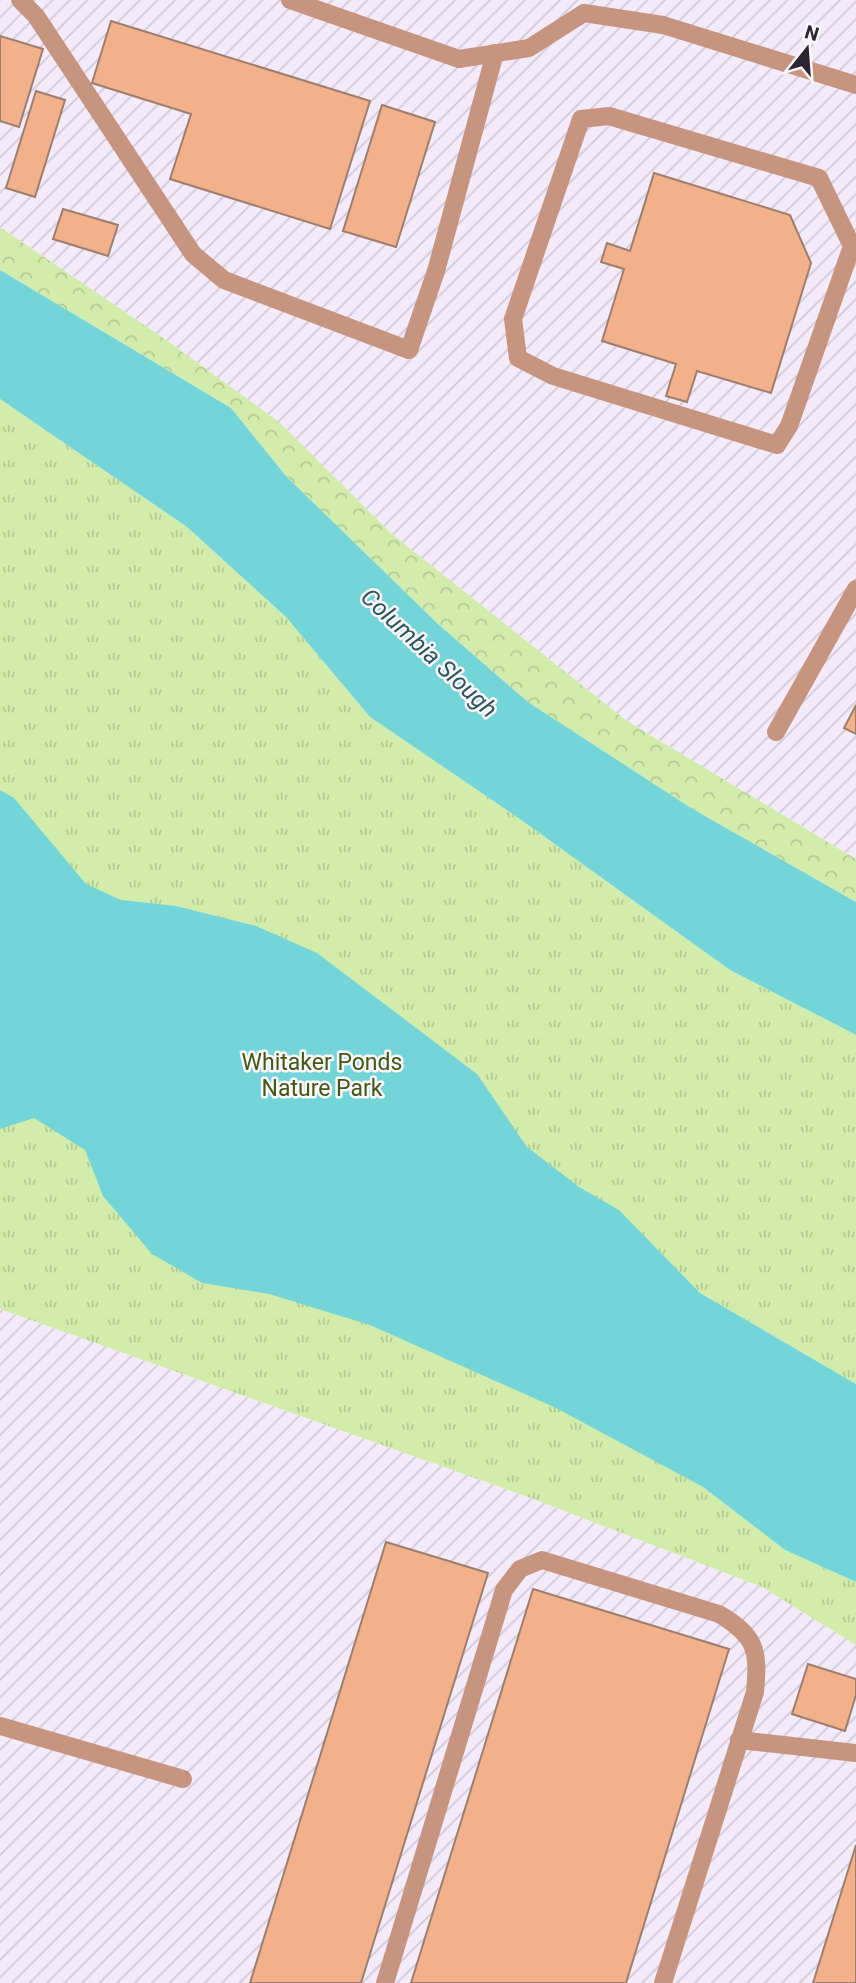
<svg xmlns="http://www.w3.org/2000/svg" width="856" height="1983" viewBox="0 0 856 1983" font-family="Roboto,sans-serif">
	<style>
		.industrial { fill: url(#industrial-furrows) }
		.grass { fill: url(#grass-tufts) }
		.forest { fill: url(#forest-crowns) }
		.water { fill: #74d5d9 }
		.building { fill: #f2b18b; stroke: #9e7e6d; stroke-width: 2 }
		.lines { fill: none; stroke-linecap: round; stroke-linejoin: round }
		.minor { stroke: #c7947f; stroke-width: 18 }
		.labels { text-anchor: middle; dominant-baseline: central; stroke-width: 5; stroke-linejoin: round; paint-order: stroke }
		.park-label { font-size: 23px; fill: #425913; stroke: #fbf7fd }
		.water-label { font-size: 24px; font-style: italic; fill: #2a5658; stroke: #fbf7fd }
	</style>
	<defs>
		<pattern id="industrial-furrows" width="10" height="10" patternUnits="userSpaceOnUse" patternTransform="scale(1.75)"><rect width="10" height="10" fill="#f4ebfa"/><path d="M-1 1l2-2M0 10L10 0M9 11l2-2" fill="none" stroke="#d1c9d7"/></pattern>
		<pattern id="grass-tufts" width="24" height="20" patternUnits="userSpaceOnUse" patternTransform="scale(1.75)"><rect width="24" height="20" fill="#d2ecab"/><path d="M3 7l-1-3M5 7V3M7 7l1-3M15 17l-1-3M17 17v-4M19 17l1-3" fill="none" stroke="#b4ca93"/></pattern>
		<pattern id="forest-crowns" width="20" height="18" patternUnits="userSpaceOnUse" patternTransform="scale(1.75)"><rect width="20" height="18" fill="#d2ecab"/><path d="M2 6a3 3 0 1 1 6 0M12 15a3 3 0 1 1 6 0" fill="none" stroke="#b4ca93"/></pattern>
	</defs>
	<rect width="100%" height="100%" fill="#fbf7fd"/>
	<g class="industrial">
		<polygon points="0,0 856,0 856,859 627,721 392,534 279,422 162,337 0,227"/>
		<polygon points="0,1309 528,1497 762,1587 856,1645 856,1983 0,1983"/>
	</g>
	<polygon class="grass" points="0,399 187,527 286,617 370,717 517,817 730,970 856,1035 856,1384 700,1293 619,1211 556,1407 703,1487 785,1550 856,1582 856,1645 762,1587 528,1497 0,1309"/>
	<polygon class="forest" points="0,227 162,337 279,422 392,534 627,721 856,859 856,902 691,808 528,702 438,624 286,476 231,408 0,270"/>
	<g class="water">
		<polygon points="0,270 231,408 286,476 438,624 528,702 691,808 856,902 856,1035 730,970 517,817 370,717 286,617 187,527 0,399"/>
		<polygon points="0,790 14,798 86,884 121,900 176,906 256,926 317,953 477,1074 527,1147 579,1187 619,1210 700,1293 856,1384 856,1582 785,1550 703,1487 556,1408 370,1325 269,1294 202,1283 152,1254 103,1196 85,1150 34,1118 0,1129"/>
	</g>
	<g class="building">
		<polygon points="111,21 370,101 330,229 170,179 191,114 92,83"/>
		<polygon points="0,36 43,49 19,127 0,121"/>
		<polygon points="36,91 65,100 35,197 6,188"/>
		<polygon points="382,105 435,122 396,247 343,231"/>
		<polygon points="654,173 790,215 811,263 771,393 697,371 687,402 666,396 676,364 602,341 624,269 601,262 607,243 630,251"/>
		<polygon points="63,209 118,225 108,256 53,239"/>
		<polygon points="856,705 856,734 844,728"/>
		<polygon points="386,1542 488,1573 361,1983 250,1983"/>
		<polygon points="533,1589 729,1649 626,1983 411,1983"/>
		<polygon points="808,1664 856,1679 856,1695 845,1731 792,1714"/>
		<polygon points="856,1845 856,1983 813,1983"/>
	</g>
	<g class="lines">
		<g class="minor">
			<polyline points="20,0 36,16 193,254 224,280 409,350 436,271 495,53"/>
			<polyline points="290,0 459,59 529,48 584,13"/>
			<polyline points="584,13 663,25 856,85"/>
			<polyline points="852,246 789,426 777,445 553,376 518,358 513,319 581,119 609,116 819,178 852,246 856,247"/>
			<polyline points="776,732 856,589"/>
			<polyline points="0,1726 183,1779"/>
			<polyline points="739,1740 856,1753"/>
			<path d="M385 1983 504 1590 520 1569 542 1560 719 1614C756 1636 759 1650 755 1692L663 1983"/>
		</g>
	</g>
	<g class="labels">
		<g class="park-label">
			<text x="322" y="1062">Whitaker Ponds<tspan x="322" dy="26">Nature Park</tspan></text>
		</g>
		<g class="water-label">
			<text transform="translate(429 653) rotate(43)">Columbia Slough</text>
		</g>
	</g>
	<g transform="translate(807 49) rotate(17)" stroke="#fbf7fd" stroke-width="5" paint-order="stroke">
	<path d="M0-5L12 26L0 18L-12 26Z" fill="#2c2430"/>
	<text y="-10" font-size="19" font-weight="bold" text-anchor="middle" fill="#2c2430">N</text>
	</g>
</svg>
